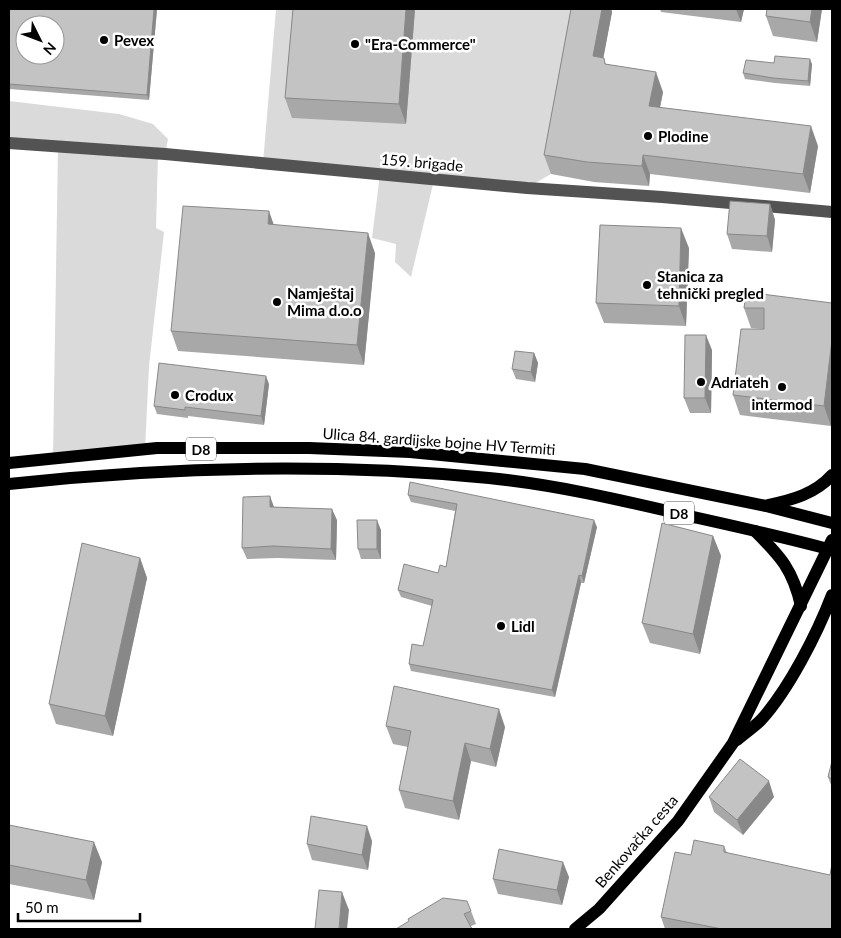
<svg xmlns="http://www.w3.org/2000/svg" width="841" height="938" viewBox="0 0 841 938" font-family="Lato,sans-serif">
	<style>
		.green { fill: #dadada }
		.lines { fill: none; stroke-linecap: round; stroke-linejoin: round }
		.minor { stroke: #535353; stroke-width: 12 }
		.major { stroke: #000; stroke-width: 12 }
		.wall { fill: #a8a8a8 }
		.shaded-wall { fill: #888 }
		.building { fill: #c3c3c3; stroke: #888; fill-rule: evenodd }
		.poi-dot { fill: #000; stroke: #fff; stroke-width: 2 }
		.labels { text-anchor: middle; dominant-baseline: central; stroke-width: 5; stroke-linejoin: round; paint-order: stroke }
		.shield { fill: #fff; stroke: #4c4c4c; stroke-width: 1 }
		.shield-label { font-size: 14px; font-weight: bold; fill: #000 }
		.poi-label { font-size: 15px; font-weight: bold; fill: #000; stroke: #fff; text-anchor: start }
		.street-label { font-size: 15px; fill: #000; stroke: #fff }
	</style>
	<rect width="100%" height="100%" fill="#fff"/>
	<g class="green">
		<polygon points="276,9 581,9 551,174 527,188 434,180 411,277 395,262 396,244 372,238 380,174 263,163"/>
		<polygon points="9,101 119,114 153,124 168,139 165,154 158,154 156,228 164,232 149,366 145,450 53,458 58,147 9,143"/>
	</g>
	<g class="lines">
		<polyline class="minor" points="9,143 165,154 527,188 662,197 832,212"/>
		<g class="major">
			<polyline points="9,463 157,448 309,448 410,452 585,469 766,506 832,523"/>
			<path d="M9 484C166 467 331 463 489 478 560 485 629 502 698 518 743 528 788 538 832 550"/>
			<path d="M768 505C792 500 815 494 832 475"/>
			<path d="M755 531C781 557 793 570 801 606"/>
			<path d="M737 740C745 733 754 727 761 720 789 689 817 634 832 595"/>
			<polyline points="575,929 599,909 678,821 733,743 832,540"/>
		</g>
	</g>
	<g class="wall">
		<polygon points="9,9 157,9 149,100 9,89"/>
		<polygon points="293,9 415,9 406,124 292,118 285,98"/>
		<polygon points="571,9 611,9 612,12 603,58 606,64 663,92 660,108 818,146 810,193 650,174 649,186 594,182 551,174 544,155"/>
		<polygon points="660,9 744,9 741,22 661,12"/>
		<polygon points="767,9 822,9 817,42 773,36 766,16"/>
		<polygon points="774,63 812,64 810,86 775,83 745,79 743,73"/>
		<polygon points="770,204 775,220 772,252 732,249 727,234"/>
		<polygon points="689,248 686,326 604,323 596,303"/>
		<polygon points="375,253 364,365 178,351 171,331"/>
		<polygon points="832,303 832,415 831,426 740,415 733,395 764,329 751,328 744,308"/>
		<polygon points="712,350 711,413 690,413 684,398"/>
		<polygon points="534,353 538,363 535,382 516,379 512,369"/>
		<polygon points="269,384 264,425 188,416 188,418 157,414 154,406"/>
		<polygon points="408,495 597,527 584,583 581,583 555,697 411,671 409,664 423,646 432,606 401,597 398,590 438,573 446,567 455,511 411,502"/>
		<polygon points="274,507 337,520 336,560 277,558 247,559 242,548"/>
		<polygon points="381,530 381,559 361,559 358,549"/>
		<polygon points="713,536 721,556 700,654 650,643 642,623"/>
		<polygon points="140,558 147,578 113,736 56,724 49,704"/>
		<polygon points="386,726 505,727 496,767 471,761 459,820 405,808 399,790 408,747 393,744"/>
		<polygon points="832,761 832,788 828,777"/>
		<polygon points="709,797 774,797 743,835 714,812"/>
		<polygon points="9,825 102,862 94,900 9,884"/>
		<polygon points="372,841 368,870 312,860 307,844"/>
		<polygon points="724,846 727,853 832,929 665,929 661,917"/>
		<polygon points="569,877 562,905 498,894 493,879"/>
		<polygon points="471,911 476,924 471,926 396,929"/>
	</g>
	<g class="shaded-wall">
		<polygon points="154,9 157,9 149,100 147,95"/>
		<polygon points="406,9 415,9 406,124 399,104"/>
		<polygon points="602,9 611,9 612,12 600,76 593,56"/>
		<polygon points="736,9 744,9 741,22"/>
		<polygon points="812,9 822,9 817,42 810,22"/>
		<polygon points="810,59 812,64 810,86 808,81"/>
		<polygon points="656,72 663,92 656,126 649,106"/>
		<polygon points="811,126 818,146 810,193 803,174"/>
		<polygon points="643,155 650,174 649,186 642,166"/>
		<polygon points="770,204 775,220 772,252 767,236"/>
		<polygon points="269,211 276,231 268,224"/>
		<polygon points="681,228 689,248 686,326 679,306"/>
		<polygon points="368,233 375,253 364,365 357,345"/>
		<polygon points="706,335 712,350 711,413 705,398"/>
		<polygon points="832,340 832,415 831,426 824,406"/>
		<polygon points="534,353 538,363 535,382 531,372"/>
		<polygon points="266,376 269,384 264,425 261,416"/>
		<polygon points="270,496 274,507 270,507"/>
		<polygon points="332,509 337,520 336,560 331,549"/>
		<polygon points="377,520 381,530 381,559 377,549"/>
		<polygon points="594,520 597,527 584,583 582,576"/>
		<polygon points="713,536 721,556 700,654 693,634"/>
		<polygon points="140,558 147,578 113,736 105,716"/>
		<polygon points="579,575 581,583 555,697 552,690"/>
		<polygon points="499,709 505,727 496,767 490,749"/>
		<polygon points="465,743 471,761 459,820 453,801"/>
		<polygon points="769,781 774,797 743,835 737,820"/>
		<polygon points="367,826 372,841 368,870 362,855"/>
		<polygon points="94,842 102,862 94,900 86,880"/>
		<polygon points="563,862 569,877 562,905 557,890"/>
		<polygon points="342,892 349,910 347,929 339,929"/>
	</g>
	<g class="building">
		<path d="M9 9H154L147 95 9 84ZM25 25H55V55H25Z"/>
		<polygon points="293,9 406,9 399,104 285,98"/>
		<polygon points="571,9 602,9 593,56 604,58 605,64 656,72 649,106 811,126 803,174 643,155 642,166 587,162 544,155"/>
		<polygon points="767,9 812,9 810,22 766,16"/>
		<polygon points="775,56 810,59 808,81 773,78 743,73 746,60 774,63"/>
		<polygon points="730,201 770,204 767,236 727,234"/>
		<polygon points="183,206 269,211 268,224 368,233 357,345 171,331"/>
		<polygon points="600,225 681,228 679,306 596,303"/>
		<polygon points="746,292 832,303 832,340 824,406 733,395 741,329 764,329 764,308 744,308"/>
		<polygon points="685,335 706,335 705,398 684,398"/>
		<polygon points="515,351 534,353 531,372 512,369"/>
		<polygon points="159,363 266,376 261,416 185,407 185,410 154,406"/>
		<polygon points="410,482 594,520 582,576 579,575 552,690 409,664 412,644 423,646 433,600 398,590 404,564 438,573 440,565 446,567 457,504 408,495"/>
		<polygon points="270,496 270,507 332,509 331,549 273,546 242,548 243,497"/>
		<polygon points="357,520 377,520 377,549 358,549"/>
		<polygon points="662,523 713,536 693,634 642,623"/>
		<polygon points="82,543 140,558 105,716 49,704"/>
		<polygon points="394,686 499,709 490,749 465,743 453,801 399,790 411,731 386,726"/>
		<polygon points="740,759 769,781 737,820 709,797"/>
		<polygon points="832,761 832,779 828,777"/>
		<polygon points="311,816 367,826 362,855 307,844"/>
		<polygon points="9,825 94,842 86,880 9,865"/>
		<polygon points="694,840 724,846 724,852 830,875 832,864 832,929 722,929 661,917 675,852 691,855"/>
		<polygon points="499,849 563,862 557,890 493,879"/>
		<polygon points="319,890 342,892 339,929 315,929"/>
		<polygon points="443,898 467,901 471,911 464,914 472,929 396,929 409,921 408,919"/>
	</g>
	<g class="poi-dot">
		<circle cx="104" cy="40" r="5"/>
		<circle cx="355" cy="44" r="5"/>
		<circle cx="648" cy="136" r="5"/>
		<circle cx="647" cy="285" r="5"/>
		<circle cx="277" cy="302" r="5"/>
		<circle cx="701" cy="382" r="5"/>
		<circle cx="782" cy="387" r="5"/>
		<circle cx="175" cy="395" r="5"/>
		<circle cx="501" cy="626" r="5"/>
	</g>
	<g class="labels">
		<g class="shield">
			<rect x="186" y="437.5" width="30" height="23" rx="4"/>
			<rect x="664" y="501.5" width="30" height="23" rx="4"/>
		</g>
		<g class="shield-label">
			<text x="201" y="449">D8</text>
			<text x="679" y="513">D8</text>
		</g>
		<g class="poi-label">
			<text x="114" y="40">Pevex</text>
			<text x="365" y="44">"Era-Commerce"</text>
			<text x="658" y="136">Plodine</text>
			<text x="657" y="276">Stanica za<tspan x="657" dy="17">tehnički pregled</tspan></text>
			<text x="287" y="293">Namještaj<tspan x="287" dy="17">Mima d.o.o</tspan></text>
			<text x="711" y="382">Adriateh</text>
			<text x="185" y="395">Crodux</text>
			<text x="782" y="404" text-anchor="middle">intermod</text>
			<text x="511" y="626">Lidl</text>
		</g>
		<g class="street-label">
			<text transform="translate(422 162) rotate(5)">159. brigade</text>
			<text transform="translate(439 441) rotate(4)">Ulica 84. gardijske bojne HV Termiti</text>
			<text transform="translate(636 841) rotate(-49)">Benkovačka cesta</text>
		</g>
	</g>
	<rect width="841" height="938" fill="none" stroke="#000000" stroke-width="20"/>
	<g transform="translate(40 40) rotate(132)"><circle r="24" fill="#ffffff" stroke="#999999"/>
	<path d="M0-4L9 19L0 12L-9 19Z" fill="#000000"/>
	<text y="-8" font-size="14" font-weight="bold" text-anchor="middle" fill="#000000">N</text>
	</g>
	<path d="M18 913v8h122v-8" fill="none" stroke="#000000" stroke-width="2.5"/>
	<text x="25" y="913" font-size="15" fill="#000000" stroke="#ffffff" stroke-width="4" paint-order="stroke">50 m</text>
</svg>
